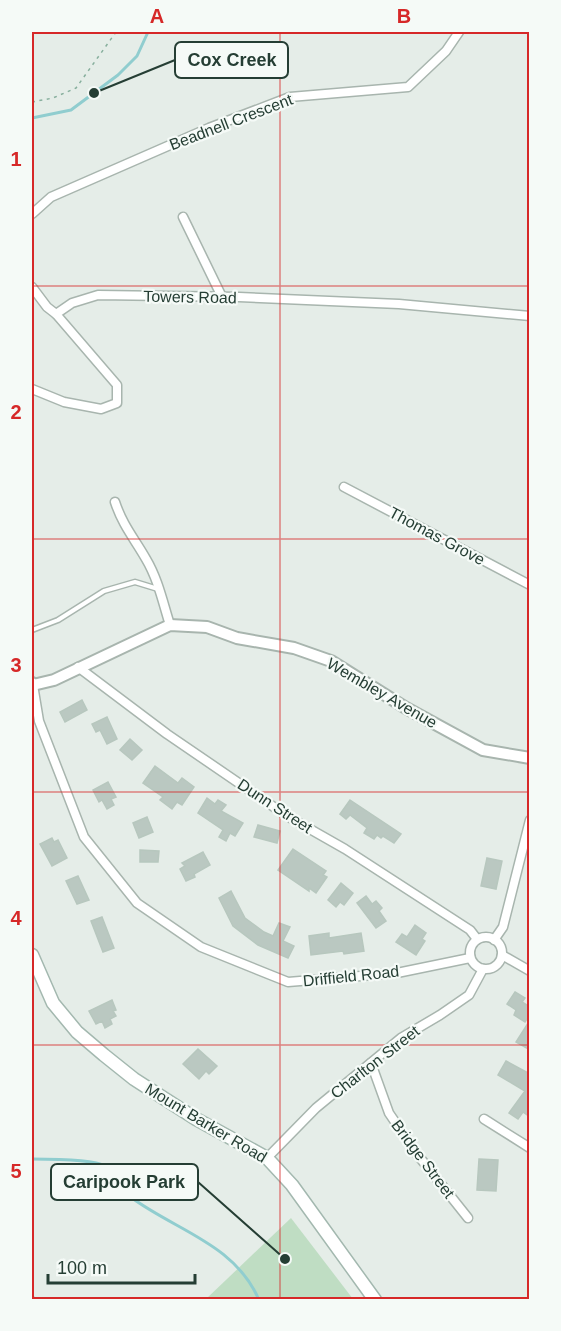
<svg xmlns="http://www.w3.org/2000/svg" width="561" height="1331" viewBox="0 0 561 1331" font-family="Arial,sans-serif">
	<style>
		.green { fill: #bfddc3 }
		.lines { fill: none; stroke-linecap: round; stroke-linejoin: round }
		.stream { stroke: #90cdcf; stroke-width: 3 }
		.building { fill: #bac8c1; stroke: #b7c7be; stroke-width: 1.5 }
		.service-casing { stroke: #a8b5ae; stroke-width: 7 }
		.minor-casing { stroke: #a8b5ae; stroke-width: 11 }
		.tertiary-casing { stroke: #a8b5ae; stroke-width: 14 }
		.secondary-casing { stroke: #a3b8af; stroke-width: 15 }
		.path { stroke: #87af9d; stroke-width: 1.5; stroke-dasharray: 3 4.5; stroke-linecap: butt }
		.service { stroke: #fff; stroke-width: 4 }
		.minor { stroke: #fff; stroke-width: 8 }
		.tertiary { stroke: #fff; stroke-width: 10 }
		.secondary { stroke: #fff; stroke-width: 12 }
		.grid { fill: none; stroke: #d62828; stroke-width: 1.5; stroke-opacity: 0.55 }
		.labels { text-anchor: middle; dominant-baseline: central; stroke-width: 4.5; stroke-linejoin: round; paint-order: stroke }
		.street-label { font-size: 16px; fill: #253e34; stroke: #f5faf7 }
		.leader { fill: none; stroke: #253e34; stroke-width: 2 }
		.callout-dot { fill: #253e34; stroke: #f5faf7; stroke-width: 2 }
		.callout { fill: #f5faf7; stroke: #253e34; stroke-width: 2 }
		.callout-label { font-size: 18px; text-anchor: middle; font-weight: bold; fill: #253e34 }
		.neatline { fill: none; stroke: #d62828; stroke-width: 2 }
		.grid-label { font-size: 20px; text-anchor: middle; font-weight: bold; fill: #d62828 }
	</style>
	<rect width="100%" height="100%" fill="#e5ede8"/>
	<polygon class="green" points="291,1218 353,1299 206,1299"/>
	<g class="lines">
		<g class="stream">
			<polyline points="32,118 71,110 118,75 137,56 148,32"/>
			<path d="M32 1159C46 1159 93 1159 105 1166 116 1173 121 1190 132 1198 177 1231 235 1244 259 1300"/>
		</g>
	</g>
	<g class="building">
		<polygon points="82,700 87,710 65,722 60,712"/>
		<polygon points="107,717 117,739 107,744 100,730 96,732 92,724"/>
		<polygon points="130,739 142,750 132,760 120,750"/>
		<polygon points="155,766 178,783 182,778 194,787 182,805 177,802 172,809 160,800 163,797 143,783"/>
		<polygon points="108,782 116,797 111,799 114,805 107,809 102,800 99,802 93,790"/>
		<polygon points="207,798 215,804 218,800 226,805 221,811 243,823 235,836 230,833 226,841 219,837 223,830 198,813"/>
		<polygon points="350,800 401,834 394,843 383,836 381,838 377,835 374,839 364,833 367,828 350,815 346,819 340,814"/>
		<polygon points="147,817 153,832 139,838 133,823"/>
		<polygon points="258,825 280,831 277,843 254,837"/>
		<polygon points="52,838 54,842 58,840 67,858 52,866 40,844"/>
		<polygon points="293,849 326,871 323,875 327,877 316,893 309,888 309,891 278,870"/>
		<polygon points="140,850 159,851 158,862 140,862"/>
		<polygon points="203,852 210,865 194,874 195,877 186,881 180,869 185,866 182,863"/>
		<polygon points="487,858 502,861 496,889 481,886"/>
		<polygon points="78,876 89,900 77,904 66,881"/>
		<polygon points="341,883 353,893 344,905 340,902 336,907 328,900"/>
		<polygon points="231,891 245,918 264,932 273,936 279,923 290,927 283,941 294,946 288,958 258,945 233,926 219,898"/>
		<polygon points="366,896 372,904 376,901 382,908 379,911 386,921 376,928 357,903"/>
		<polygon points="102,917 114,948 103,952 91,921"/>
		<polygon points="415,925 426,933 422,939 425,941 416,955 396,942 402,934 407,937"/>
		<polygon points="329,933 329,938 361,933 364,951 344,954 343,951 311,955 309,936"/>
		<polygon points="515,992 525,998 522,1002 530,1007 530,1014 525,1022 514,1015 516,1010 507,1004"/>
		<polygon points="112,1000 116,1010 113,1011 116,1016 110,1019 112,1024 105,1028 102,1021 96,1024 89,1011"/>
		<polygon points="530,1020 530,1050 516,1042"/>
		<polygon points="198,1049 217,1066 209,1074 206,1071 199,1079 183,1064"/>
		<polygon points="506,1061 530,1074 530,1117 523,1112 518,1119 509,1113 525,1091 498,1075"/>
		<polygon points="479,1159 498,1160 496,1191 477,1190"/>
	</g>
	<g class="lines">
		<g class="service-casing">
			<polyline id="service" points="32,630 58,620 104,591 135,582 158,589"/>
		</g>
		<g class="minor-casing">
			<g id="minor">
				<polyline points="32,214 51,197 209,128 290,97 408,87 446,51 459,32"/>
				<polyline points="183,217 222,297"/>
				<polyline points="32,287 47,307 56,314"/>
				<polyline points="32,389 64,402 101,409 117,403 117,385 56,314 72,303 98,295 239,297 399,304 530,316"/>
				<polyline points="344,487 530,585"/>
				<path d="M115 502C123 526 134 538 146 559 158 579 163 603 170 625"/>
				<polyline points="78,667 167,734 287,816 345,849 470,930 477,939"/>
				<polyline points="33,685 39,721 84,837 137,903 201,947 288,982 397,973 470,958"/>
				<circle cx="486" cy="953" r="16"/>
				<polyline points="494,940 503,927 530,820"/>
				<polyline points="502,955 530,971"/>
				<polyline points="371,1063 389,1113 417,1154 468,1218"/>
				<polyline points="484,1119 530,1148"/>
				<polyline points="267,1158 316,1108 401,1038 440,1015 469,995 483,969"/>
			</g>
		</g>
		<g class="tertiary-casing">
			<polyline id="tertiary" points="32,683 33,685 54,680 170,625 207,627 237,638 294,648 331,661 406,708 483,750 530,758"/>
		</g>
		<g class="secondary-casing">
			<polyline id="secondary" points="32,955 53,1003 77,1032 104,1055 134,1079 196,1119 267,1158 292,1185 375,1300"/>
		</g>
		<g class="path">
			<polyline points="32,102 53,98 76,88 116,32"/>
			<polyline points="32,1296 38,1300"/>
		</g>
		<use href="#service" class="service"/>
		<use href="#minor" class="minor"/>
		<use href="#tertiary" class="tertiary"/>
		<use href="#secondary" class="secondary"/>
	</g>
	<path class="grid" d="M280 32V1300M32 286H530M32 539H530M32 792H530M32 1045H530"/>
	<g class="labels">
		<g class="street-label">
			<text transform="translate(231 122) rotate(-21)">Beadnell Crescent</text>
			<text transform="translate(190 297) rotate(1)">Towers Road</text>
			<text transform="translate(437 536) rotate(28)">Thomas Grove</text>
			<text transform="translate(382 693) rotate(30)">Wembley Avenue</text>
			<text transform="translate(275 806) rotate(33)">Dunn Street</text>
			<text transform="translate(351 976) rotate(-6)">Driffield Road</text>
			<text transform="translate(375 1062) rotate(-38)">Charlton Street</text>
			<text transform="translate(206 1123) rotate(31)">Mount Barker Road</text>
			<text transform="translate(423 1159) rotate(53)">Bridge Street</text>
		</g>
	</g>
	<path class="leader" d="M94 93L175 60M285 1259L198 1182"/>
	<g class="callout-dot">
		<circle cx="94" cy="93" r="6"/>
		<circle cx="285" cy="1259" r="6"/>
	</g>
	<g class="callout">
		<rect x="175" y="42" width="113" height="36" rx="6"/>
		<rect x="51" y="1164" width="147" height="36" rx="6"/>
	</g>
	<g class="callout-label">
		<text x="232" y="66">Cox Creek</text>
		<text x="124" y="1188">Caripook Park</text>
	</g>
	<rect width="561" height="1331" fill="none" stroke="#f5faf7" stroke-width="66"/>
	<path d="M48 1274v9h147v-9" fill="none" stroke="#253e34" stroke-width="3"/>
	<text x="57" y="1274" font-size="18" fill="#253e34" stroke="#f5faf7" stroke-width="4.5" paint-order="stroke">100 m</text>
	<rect x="33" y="33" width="495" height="1265" class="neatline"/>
	<g class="grid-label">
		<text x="157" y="23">A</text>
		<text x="404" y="23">B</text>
		<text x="16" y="166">1</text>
		<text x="16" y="419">2</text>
		<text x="16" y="672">3</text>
		<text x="16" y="925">4</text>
		<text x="16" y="1178">5</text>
	</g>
</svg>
